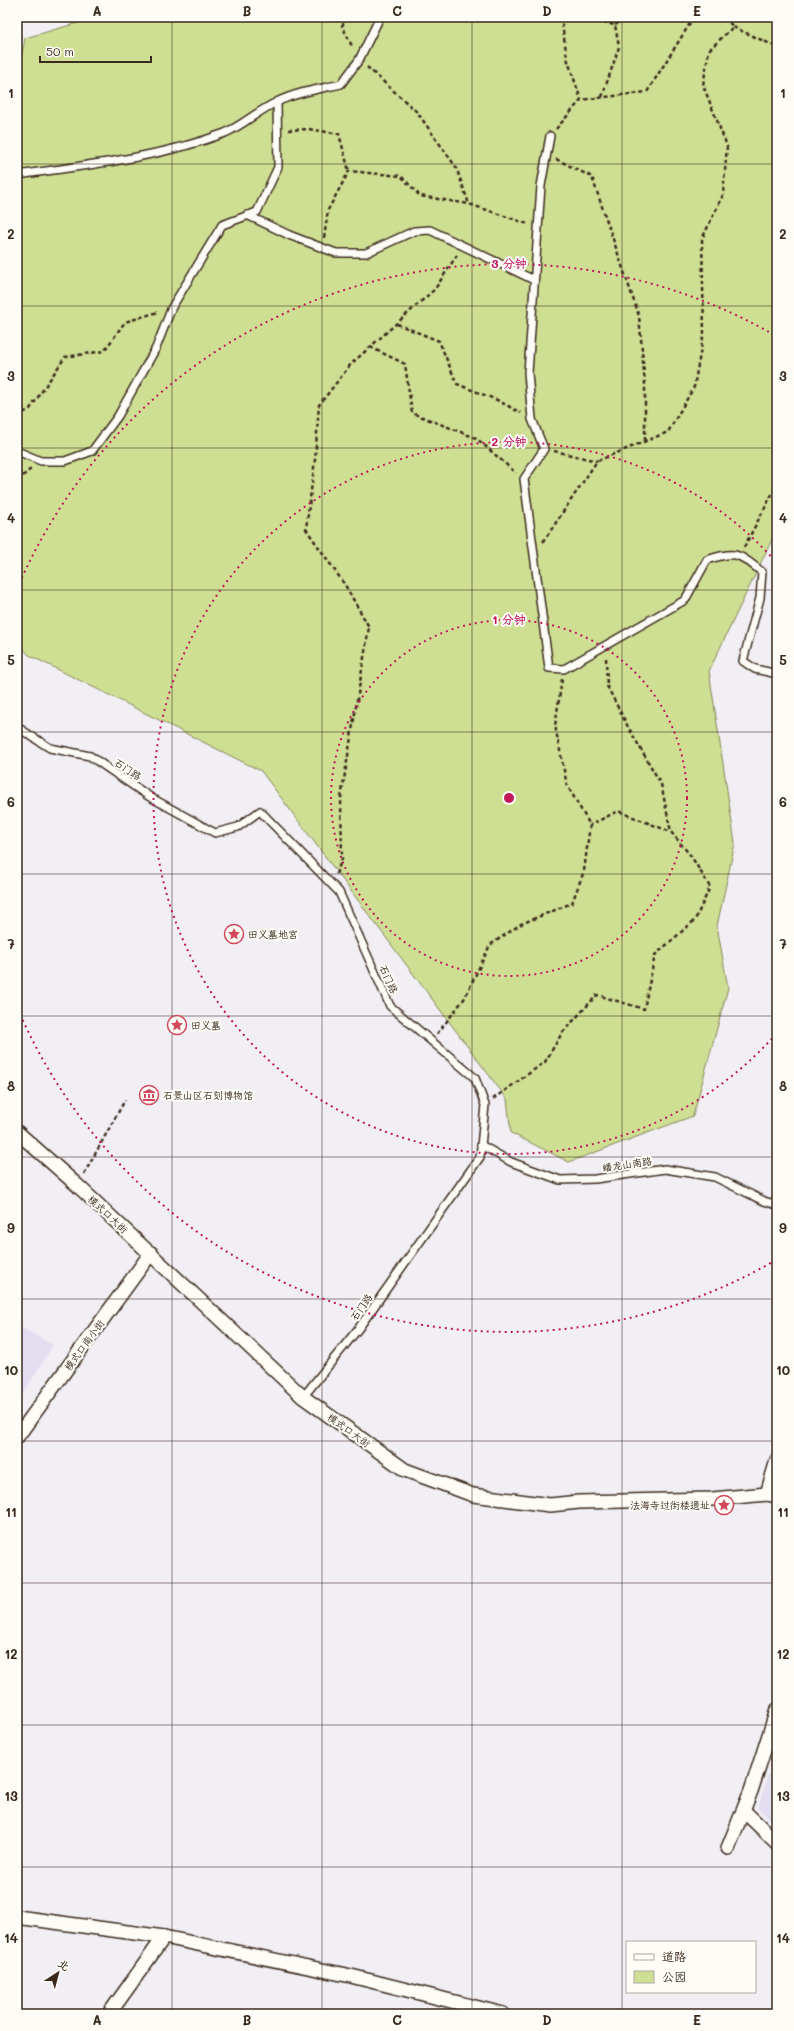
<svg xmlns="http://www.w3.org/2000/svg" width="794" height="2031" viewBox="0 0 794 2031" font-family="Mali,'LXGW WenKai TC',sans-serif">
	<style>
		.built { fill: #e3ddf0 }
		.green { fill: #cedf93; stroke: #848458 }
		.lines { fill: none; stroke-linecap: round; stroke-linejoin: round }
		.lane-casing { stroke: #3b2a1e; stroke-width: 10 }
		.street-casing { stroke: #3b2a1e; stroke-width: 16 }
		.path { stroke: #3b2a1e; stroke-width: 2.5; stroke-dasharray: 4 3; stroke-linecap: butt }
		.lane { stroke: #fdfcf7; stroke-width: 7 }
		.street { stroke: #fdfcf7; stroke-width: 13 }
		.grid { fill: none; stroke: #3b2a1e; stroke-width: 1; stroke-opacity: 0.55 }
		.ring { fill: none; stroke: #c2185b; stroke-width: 2; stroke-dasharray: 2 4 }
		.labels { text-anchor: middle; dominant-baseline: central; stroke-width: 4; stroke-linejoin: round; paint-order: stroke }
		.street-label { font-size: 10px; fill: #3b2a1e; stroke: #fdfcf7 }
		.poi-label { font-size: 10px; fill: #3b2a1e; stroke: #fdfcf7; text-anchor: start }
		.centre { fill: #c2185b; stroke: #fdfcf7; stroke-width: 2 }
		.ring-label { font-size: 12px; text-anchor: middle; font-weight: bold; fill: #c2185b; stroke: #fdfcf7; stroke-width: 4; stroke-linejoin: round; paint-order: stroke }
		.neatline { fill: none; stroke: #3b2a1e; stroke-width: 1.5 }
		.grid-label { font-size: 13px; text-anchor: middle; font-weight: bold; fill: #3b2a1e }
	</style>
	<rect width="100%" height="100%" fill="#f1eef4"/>
	<filter id="ink" filterUnits="userSpaceOnUse"><feTurbulence type="fractalNoise" baseFrequency=".025" numOctaves="2"/><feDisplacementMap in="SourceGraphic" scale="8" xChannelSelector="R" yChannelSelector="G"/><feConvolveMatrix kernelMatrix="1 2 1 2 8 2 1 2 1" color-interpolation-filters="sRGB"/></filter>
	<g filter="url(#ink)">
		<g class="built">
			<polygon points="17,1325 53,1345 17,1404"/>
			<polygon points="777,1746 777,1826 758,1808"/>
		</g>
		<polygon class="green" points="99,17 777,17 777,529 709,671 735,843 717,926 728,988 693,1116 569,1162 511,1133 507,1099 261,771 29,655 17,642 17,82 25,38"/>
		<g class="lines">
			<g class="lane-casing">
				<g id="lane">
					<path d="M550 136 541 186 528 373 532 419 544 449 524 479 549 668 564 669 685 600 707 560C737 550 739 554 762 572L760 598 743 661 755 669 777 674"/>
					<path d="M17 175C87 165 159 158 225 133 243 125 259 110 277 102 297 92 320 89 341 84L359 60 380 17"/>
					<polyline points="247,215 289,235 336,253 366,253 414,231 430,230 534,280"/>
					<polyline points="17,451 41,461 65,461 92,451 118,416 156,348 172,307 222,225 257,212 278,167 277,102"/>
					<polyline points="17,727 50,748 90,756 150,797 215,833 238,827 260,811 339,892 390,1006 475,1078 485,1105 480,1157 358,1329 303,1397"/>
					<polyline points="481,1145 511,1162 560,1180 595,1179 665,1169 715,1177 764,1201 777,1205"/>
				</g>
			</g>
			<g class="street-casing">
				<g id="street">
					<polyline points="17,1132 77,1185 303,1397 405,1470 473,1495 550,1505 579,1502 712,1499 767,1494 777,1496"/>
					<polyline points="17,1437 151,1253"/>
					<polyline points="767,1494 777,1460"/>
					<polyline points="744,1811 777,1843"/>
					<polyline points="728,1848 751,1791 777,1710"/>
					<polyline points="17,1917 164,1937 351,1976 503,2014"/>
					<polyline points="109,2014 164,1937"/>
				</g>
			</g>
			<g class="path">
				<polyline points="347,17 342,26 353,48"/>
				<polyline points="561,17 567,58 581,100"/>
				<polyline points="561,18 597,21 615,25 619,47 602,97"/>
				<polyline points="615,25 626,17"/>
				<polyline points="733,27 777,47"/>
				<polyline points="367,67 417,112 456,167 469,204 528,224"/>
				<polyline points="556,129 581,100 647,92 694,17"/>
				<polyline points="288,130 309,129 339,134 349,171"/>
				<polyline points="556,159 592,177 639,316 645,384 645,441"/>
				<polyline points="324,238 328,210 349,171 401,176 420,196 469,204"/>
				<polyline points="397,324 439,341 457,384 497,400 521,413"/>
				<polyline points="370,347 405,364 412,413 476,438 516,473"/>
				<polyline points="17,416 30,409 65,357 104,351 125,322 158,312"/>
				<polyline points="554,451 597,461"/>
				<polyline points="17,495 18,480 32,468"/>
				<polyline points="543,542 597,461 668,432 694,387 704,332 702,239 723,195 727,146 703,85 709,50 733,27 725,17"/>
				<polyline points="744,547 777,485"/>
				<polyline points="606,658 607,686 627,725 661,784 671,832"/>
				<polyline points="336,874 342,859 341,798 369,627 345,585 306,529 315,460 319,405 351,364 435,289 457,255"/>
				<polyline points="437,1034 464,999 490,945 521,924 572,903 584,871 590,825 567,785 555,726 562,679"/>
				<polyline points="493,1099 545,1062 562,1033 597,995 644,1009 655,955 695,920 710,887 691,856 671,832 618,811 590,825"/>
				<polyline points="84,1174 125,1100"/>
			</g>
			<use href="#lane" class="lane"/>
			<use href="#street" class="street"/>
		</g>
	</g>
	<path class="grid" d="M172 17V2014M322 17V2014M472 17V2014M622 17V2014M17 164H777M17 306H777M17 448H777M17 590H777M17 732H777M17 874H777M17 1016H777M17 1157H777M17 1299H777M17 1441H777M17 1583H777M17 1725H777M17 1867H777"/>
	<g class="ring">
		<circle cx="509" cy="798" r="178"/>
		<path d="M776 1034A356 356 0 1 1 776 562"/>
		<path d="M776 1260A534 534 0 0 1 17 1007M17 589A534 534 0 0 1 776 336"/>
	</g>
	<defs>
		<g id="sight-ring" transform="scale(1)"><circle r="9.5" fill="#fdfcf7" stroke="#d1495b" stroke-width="1.5"/><path d="M0-6L1.8-2.2L6-1.7L2.9 1.2L3.7 5.4L0 3.3L-3.7 5.4L-2.9 1.2L-6-1.7L-1.8-2.2Z" fill="#d1495b"/></g>
		<g id="museum-ring" transform="scale(1)"><circle r="9.5" fill="#fdfcf7" stroke="#d1495b" stroke-width="1.5"/><path d="M0-6L6-3V-2H-6V-3ZM-5-1h2V3h-2ZM-1-1h2V3h-2ZM3-1h2V3H3ZM-6 4H6V6H-6Z" fill="#d1495b"/></g>
	</defs>
	<g fill-rule="evenodd">
		<use href="#sight-ring" x="234" y="934"/>
		<use href="#sight-ring" x="177" y="1025"/>
		<use href="#museum-ring" x="149" y="1095"/>
		<use href="#sight-ring" x="724" y="1505"/>
	</g>
	<g class="labels">
		<g class="street-label">
			<text transform="translate(128 769) rotate(34)">石门路</text>
			<text transform="translate(389 979) rotate(66)">石门路</text>
			<text transform="translate(627 1164) rotate(-8)">蟠龙山南路</text>
			<text transform="translate(108 1214) rotate(43)">模式口大街</text>
			<text transform="translate(361 1307) rotate(-55)">石门路</text>
			<text transform="translate(84 1345) rotate(-54)">模式口南小街</text>
			<text transform="translate(349 1430) rotate(36)">模式口大街</text>
		</g>
		<g class="poi-label">
			<text x="248" y="934">田义墓地宫</text>
			<text x="191" y="1025">田义墓</text>
			<text x="163" y="1095">石景山区石刻博物馆</text>
			<text x="710" y="1505" text-anchor="end">法海寺过街楼遗址</text>
		</g>
	</g>
	<circle cx="509" cy="798" r="6" class="centre"/>
	<g class="ring-label">
		<text x="509" y="268">3 分钟</text>
		<text x="509" y="446">2 分钟</text>
		<text x="509" y="624">1 分钟</text>
	</g>
	<rect width="794" height="2031" fill="none" stroke="#fdfcf7" stroke-width="44"/>
	<rect x="626" y="1941" width="130" height="52" fill="#fdfcf7" stroke="#afa8a0"/>
	<rect x="634" y="1954" width="20" height="6" fill="#fdfcf7" stroke="#afa8a0"/>
	<text x="662" y="1961" font-size="12" fill="#3b2a1e">道路</text>
	<rect x="634" y="1971" width="20" height="12" fill="#cedf93" stroke="#afa8a0"/>
	<text x="662" y="1981" font-size="12" fill="#3b2a1e">公园</text>
	<g transform="translate(58 1973) rotate(36)" stroke="#fdfcf7" stroke-width="3" paint-order="stroke">
	<path d="M0-3L7 15L0 10L-7 15Z" fill="#3b2a1e"/>
	<text y="-6" font-size="11" font-weight="bold" text-anchor="middle" fill="#3b2a1e">北</text>
	</g>
	<path d="M40 56v6h111v-6" fill="none" stroke="#3b2a1e" stroke-width="2"/>
	<text x="46" y="56" font-size="12" fill="#3b2a1e" stroke="#fdfcf7" stroke-width="3" paint-order="stroke">50 m</text>
	<rect x="22" y="22" width="750" height="1987" class="neatline"/>
	<g class="grid-label">
		<text x="97" y="16">A</text>
		<text x="247" y="16">B</text>
		<text x="397" y="16">C</text>
		<text x="547" y="16">D</text>
		<text x="697" y="16">E</text>
		<text x="11" y="98">1</text>
		<text x="783" y="98">1</text>
		<text x="11" y="239">2</text>
		<text x="783" y="239">2</text>
		<text x="11" y="381">3</text>
		<text x="783" y="381">3</text>
		<text x="11" y="523">4</text>
		<text x="783" y="523">4</text>
		<text x="11" y="665">5</text>
		<text x="783" y="665">5</text>
		<text x="11" y="807">6</text>
		<text x="783" y="807">6</text>
		<text x="11" y="949">7</text>
		<text x="783" y="949">7</text>
		<text x="11" y="1091">8</text>
		<text x="783" y="1091">8</text>
		<text x="11" y="1233">9</text>
		<text x="783" y="1233">9</text>
		<text x="11" y="1375">10</text>
		<text x="783" y="1375">10</text>
		<text x="11" y="1517">11</text>
		<text x="783" y="1517">11</text>
		<text x="11" y="1659">12</text>
		<text x="783" y="1659">12</text>
		<text x="11" y="1801">13</text>
		<text x="783" y="1801">13</text>
		<text x="11" y="1943">14</text>
		<text x="783" y="1943">14</text>
		<text x="97" y="2025">A</text>
		<text x="247" y="2025">B</text>
		<text x="397" y="2025">C</text>
		<text x="547" y="2025">D</text>
		<text x="697" y="2025">E</text>
	</g>
</svg>
